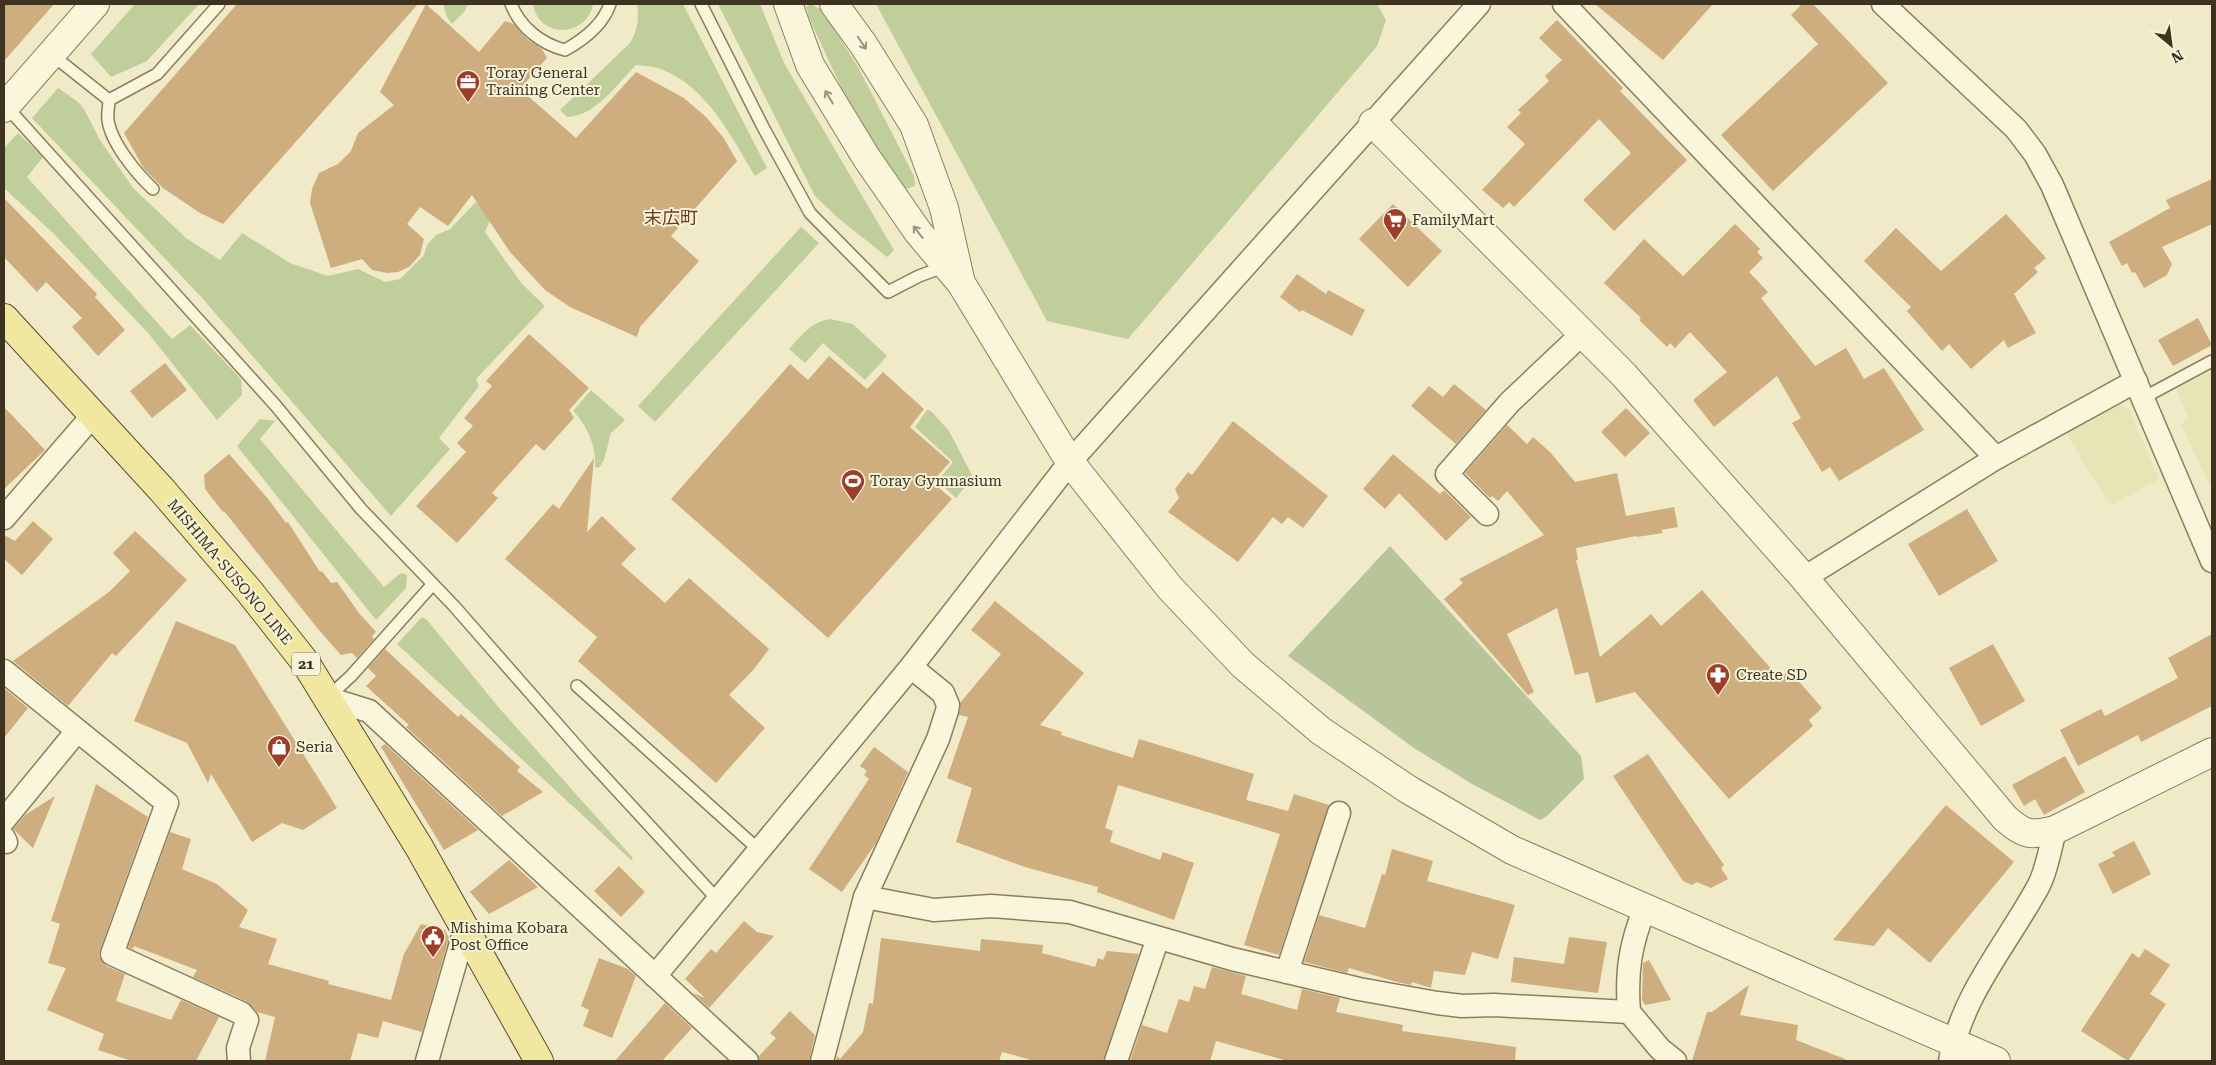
<svg xmlns="http://www.w3.org/2000/svg" width="2216" height="1065" viewBox="0 0 2216 1065" font-family="'Roboto Serif','Noto Sans JP',serif">
	<style>
		.farmland { fill: #e5e5b5 }
		.green { fill: #c0ce9b }
		.cemetery { fill: #b8c49a }
		.building { fill: #cead7e }
		.lines { fill: none; stroke-linecap: round; stroke-linejoin: round }
		.service-casing { stroke: #8c7e5c; stroke-width: 14 }
		.minor-casing { stroke: #8c7e5c; stroke-width: 25 }
		.tertiary-casing { stroke: #8c7e5c; stroke-width: 30 }
		.primary-casing { stroke: #5b4b30; stroke-width: 30 }
		.service { stroke: #faf6dc; stroke-width: 11 }
		.minor { stroke: #faf6dc; stroke-width: 22 }
		.tertiary { stroke: #faf6dc; stroke-width: 28 }
		.primary { stroke: #f2e7a1; stroke-width: 28 }
		.oneway { stroke: #9c947e }
		.labels { text-anchor: middle; dominant-baseline: central; stroke-width: 4; stroke-linejoin: round; paint-order: stroke }
		.shield { fill: #f7f3d8; stroke: #756d57; stroke-width: 1 }
		.shield-label { font-size: 14px; font-weight: bold; fill: #3d3320 }
		.poi-label { font-size: 15px; fill: #3d3320; stroke: #f7f3d8; text-anchor: start }
		.street-label { font-size: 15px; fill: #3d3320; stroke: #f7f3d8 }
		.quarter-label { font-size: 18px; fill: #6a3b1f; stroke: #f7f3d8 }
	</style>
	<rect width="100%" height="100%" fill="#f0eac8"/>
	<g class="farmland">
		<polygon points="2212,370 2212,490 2181,424 2189,418 2176,389"/>
		<polygon points="2116,403 2129,409 2159,479 2113,504 2108,502 2067,435 2071,428"/>
	</g>
	<g class="green">
		<polygon points="135,4 199,4 147,61 111,77 91,54"/>
		<polygon points="443,4 468,4 465,11 452,24 447,17"/>
		<path d="M533 4H593C587 38 538 39 533 4Z"/>
		<path d="M637 4H683L767 168 755 176C731 137 708 88 663 70 655 66 645 66 636 65 617 84 596 116 567 117L560 110 630 43C638 30 639 19 637 4Z"/>
		<polygon points="718,4 760,4 784,63 894,250 887,257 837,217 815,196"/>
		<polygon points="811,4 822,10 858,67 914,176 915,186 907,189 896,181 847,100 810,20 806,7"/>
		<polygon points="876,4 1377,4 1386,20 1377,46 1128,339 1047,321"/>
		<polygon points="58,88 78,102 84,109 100,140 133,188 186,238 220,260 242,233 290,263 328,276 358,269 385,282 400,279 424,255 427,245 436,235 450,229 476,202 491,218 485,232 522,284 545,306 476,379 479,386 439,438 450,449 391,516 203,299 32,118"/>
		<polygon points="18,133 43,157 27,177 172,339 190,325 241,379 242,395 217,420 149,334 52,232 4,188 4,148"/>
		<polygon points="801,227 819,243 655,422 638,406"/>
		<path d="M830 319 853 324 887 356 865 380 823 343 805 363 789 349C802 335 811 322 830 319Z"/>
		<path d="M591 390 625 420 611 433 604 460 599 468 595 467C597 449 587 424 573 411Z"/>
		<polygon points="927,410 931,411 949,431 972,475 968,483 956,498 938,481 953,462 915,427"/>
		<polygon points="260,419 275,421 260,439 384,587 401,573 407,575 406,588 376,620 237,446"/>
		<polygon points="422,617 427,620 500,709 633,858 631,860 397,644"/>
	</g>
	<polygon class="cemetery" points="1390,546 1581,756 1584,779 1547,816 1540,820 1472,784 1414,748 1288,656"/>
	<g class="building">
		<polygon points="4,4 54,4 4,61"/>
		<polygon points="237,4 418,4 223,224 200,213 163,188 144,169 124,133"/>
		<polygon points="426,4 479,52 505,21 514,24 527,39 542,49 547,58 520,89 576,138 636,72 684,98 706,117 723,137 737,161 671,236 699,261 640,327 637,337 570,307 545,290 510,252 472,195 448,226 420,207 407,224 424,239 420,255 409,267 398,272 387,273 372,270 362,259 331,268 310,203 312,189 319,173 338,164 351,151 358,133 394,105 380,92"/>
		<polygon points="1595,4 1713,4 1663,60"/>
		<polygon points="1802,4 1813,4 1888,83 1773,191 1721,135 1818,44 1791,15"/>
		<polygon points="1557,20 1623,88 1620,91 1687,160 1614,231 1583,200 1631,153 1599,119 1514,207 1509,202 1503,208 1482,190 1525,144 1507,127 1521,113 1518,110 1549,81 1545,76 1562,60 1539,38"/>
		<polygon points="2212,179 2212,224 2162,247 2172,264 2167,275 2144,288 2135,272 2132,273 2127,263 2122,266 2109,242 2170,208 2166,200"/>
		<polygon points="4,198 97,294 95,297 125,330 98,356 72,327 82,318 46,282 37,292 4,257"/>
		<polygon points="1393,204 1442,251 1408,287 1359,239"/>
		<polygon points="2006,214 2046,258 2034,268 2038,272 2014,294 2036,333 2008,348 2004,340 1971,369 1949,344 1942,351 1907,311 1911,307 1864,261 1896,228 1941,271"/>
		<polygon points="1735,224 1760,249 1757,252 1763,258 1749,272 1768,292 1761,298 1815,366 1846,348 1864,379 1884,368 1924,430 1839,481 1830,467 1822,472 1792,423 1801,418 1777,376 1714,427 1693,400 1727,372 1690,332 1675,348 1670,343 1667,347 1639,320 1641,318 1604,283 1644,239 1683,276"/>
		<polygon points="1297,274 1326,294 1328,290 1365,310 1352,336 1302,310 1300,312 1280,297"/>
		<polygon points="2198,318 2212,345 2173,366 2158,340"/>
		<polygon points="529,334 589,388 569,410 574,418 544,451 536,444 492,493 498,498 457,543 416,506 466,452 457,443 473,426 464,418 492,386 486,381"/>
		<polygon points="829,356 867,389 883,372 924,409 910,427 950,462 932,482 952,499 828,638 671,499 790,364 808,380"/>
		<polygon points="165,363 187,390 152,418 130,391"/>
		<polygon points="1454,384 1486,410 1456,444 1411,406 1429,386 1443,397"/>
		<polygon points="4,407 45,450 4,489"/>
		<polygon points="1626,408 1650,433 1625,457 1601,432"/>
		<polygon points="1233,421 1328,496 1303,528 1288,517 1282,524 1273,517 1238,562 1168,512 1179,498 1175,489 1188,472 1192,475"/>
		<polygon points="1507,425 1527,444 1533,437 1550,452 1575,482 1617,473 1626,516 1674,507 1678,527 1661,530 1663,533 1637,537 1636,536 1576,548 1578,560 1576,560 1600,657 1651,614 1661,626 1702,590 1780,679 1789,670 1822,708 1809,720 1813,726 1729,799 1635,692 1596,703 1588,672 1575,675 1557,608 1507,634 1534,692 1528,695 1444,599 1463,583 1459,579 1544,535 1507,491 1498,501 1492,496 1490,498 1465,473"/>
		<polygon points="229,454 269,500 286,523 288,522 320,572 322,571 331,583 337,582 359,613 376,632 372,636 374,639 357,658 352,653 341,655 318,629 224,511 223,512 205,489 204,475"/>
		<polygon points="1393,454 1440,494 1444,490 1471,517 1446,541 1399,493 1385,509 1363,489"/>
		<polygon points="594,458 587,532 602,516 636,549 621,564 665,603 689,578 769,649 754,669 729,695 765,728 716,783 578,661 597,637 505,559 553,504 559,509"/>
		<polygon points="1967,509 1998,561 1939,596 1908,544"/>
		<polygon points="33,521 53,539 22,575 4,559 4,535 15,541"/>
		<polygon points="135,531 187,580 116,656 112,653 68,706 13,661 109,592 130,571 113,553"/>
		<polygon points="995,601 1084,673 1040,725 1062,732 1061,735 1133,758 1139,739 1254,774 1246,800 1288,811 1294,794 1329,805 1279,955 1244,945 1280,834 1118,785 1105,828 1113,831 1110,842 1160,860 1163,852 1194,863 1174,920 1097,892 1098,887 1025,867 956,842 972,788 947,778 968,717 959,715 960,703 1001,654 971,630"/>
		<polygon points="176,621 235,645 337,808 303,830 282,823 252,842 211,774 208,783 187,743 134,721"/>
		<polygon points="2212,634 2212,706 2141,742 2138,735 2078,766 2060,730 2101,709 2105,716 2178,678 2168,658"/>
		<polygon points="1993,644 2025,701 1981,726 1949,668"/>
		<polygon points="385,649 458,717 461,714 520,767 517,771 543,792 502,816 406,727 409,725 366,686 376,676 368,668"/>
		<polygon points="4,688 28,708 4,738"/>
		<polygon points="385,744 478,830 444,850 381,747"/>
		<polygon points="874,747 908,772 876,843 842,892 809,869 869,779 864,775 867,771 860,766"/>
		<polygon points="1648,754 1724,865 1721,868 1728,879 1711,888 1697,882 1692,885 1683,881 1613,776"/>
		<polygon points="2065,756 2085,792 2044,815 2035,799 2024,806 2012,785"/>
		<polygon points="96,784 148,817 100,950 99,956 106,966 125,974 116,1001 171,1020 181,1000 219,1017 196,1061 132,1061 98,1050 104,1034 47,1010 66,968 48,963 60,924 51,921"/>
		<polygon points="55,796 33,848 13,829 25,815"/>
		<polygon points="1946,805 2014,862 1930,963 1888,928 1874,946 1833,940"/>
		<polygon points="170,832 191,839 182,869 217,884 248,910 239,927 277,939 268,964 329,981 328,984 391,1000 404,954 421,924 445,930 449,938 422,1032 383,1021 378,1038 358,1033 350,1061 265,1061 275,1017 257,1012 246,1001 193,977 197,970 134,946 133,949 128,947"/>
		<polygon points="2134,841 2151,874 2113,894 2098,864 2115,856 2112,852"/>
		<polygon points="1392,849 1433,861 1427,881 1515,905 1498,959 1472,952 1465,975 1434,971 1431,988 1412,982 1411,985 1397,982 1349,968 1347,973 1304,962 1319,915 1365,928 1382,874 1385,875"/>
		<polygon points="509,860 538,887 489,914 470,892"/>
		<polygon points="619,866 645,892 621,917 594,891"/>
		<polygon points="744,921 757,932 774,936 709,1008 693,993 705,998 685,979 711,949 716,953"/>
		<polygon points="1569,937 1607,942 1598,993 1511,982 1514,957 1564,964"/>
		<polygon points="881,938 980,951 981,939 1043,945 1042,953 1095,967 1098,958 1103,960 1107,951 1139,954 1103,1061 1035,1061 1002,1052 999,1061 836,1061 837,1056 840,1059 863,1032 869,1003 873,1004"/>
		<polygon points="2145,949 2170,965 2150,994 2166,1004 2128,1061 2081,1031 2132,953 2139,958"/>
		<polygon points="599,958 628,969 636,976 612,1038 583,1026 589,1010 581,1006"/>
		<polygon points="1649,960 1671,1000 1645,1005 1642,1000 1643,963"/>
		<polygon points="1212,967 1246,976 1241,994 1297,1010 1302,989 1340,998 1336,1012 1403,1025 1402,1031 1516,1047 1515,1061 1288,1061 1216,1041 1210,1061 1130,1061 1142,1025 1167,1033 1179,999 1189,1002 1194,986 1205,989"/>
		<polygon points="1749,985 1740,1015 1798,1025 1796,1040 1845,1059 1845,1061 1692,1061 1707,1012 1712,1012"/>
		<polygon points="665,1003 692,1028 662,1061 615,1061"/>
		<polygon points="790,1011 815,1035 809,1061 760,1061 759,1056 776,1038 770,1033"/>
	</g>
	<g class="lines">
		<g class="service-casing">
			<g id="service">
				<path d="M511 4C520 27 541 44 565 50 583 40 603 25 610 4"/>
				<polyline points="701,4 763,127 810,213 888,292 919,276 946,266"/>
				<polyline points="51,54 109,100 157,74 219,4"/>
				<path d="M109 100C109 106 107 114 108 120 111 143 137 174 153 189"/>
				<polyline points="6,106 276,406 361,509 454,606 589,760 718,900"/>
				<polyline points="2143,398 2212,361"/>
				<polyline points="577,686 759,850"/>
				<polyline points="327,698 351,676 433,584"/>
			</g>
		</g>
		<g class="minor-casing">
			<g id="minor">
				<polyline points="1564,4 1996,458"/>
				<polyline points="1883,4 2016,129 2035,154 2052,185 2212,561"/>
				<polyline points="1487,514 1447,474 1510,402 1584,332"/>
				<polyline points="4,518 94,414"/>
				<polyline points="1804,578 1996,458 2136,381"/>
				<polyline points="4,671 167,803 112,954 241,1013 247,1020 238,1048 239,1061"/>
				<polyline points="327,698 369,711 747,1061"/>
				<polyline points="4,820 77,731"/>
				<polyline points="4,838 6,842"/>
				<polyline points="865,897 934,910 991,906 1070,912 1232,959 1359,989 1437,1003 1462,1006 1494,1005 1629,1012 1660,1049 1675,1061"/>
				<polyline points="1287,972 1339,813"/>
				<polyline points="655,976 911,667 1070,462 1479,4"/>
				<path d="M1629 1012C1626 972 1630 945 1645 908"/>
				<polyline points="427,1061 465,929"/>
				<polyline points="822,1061 865,897 938,739 947,711 948,705 943,693 911,667"/>
				<polyline points="1116,1061 1158,938"/>
				<path d="M1950 1061C1961 995 2008 943 2039 885 2047 869 2050 849 2055 830"/>
			</g>
		</g>
		<g class="tertiary-casing">
			<g id="tertiary">
				<polyline points="788,4 810,65 866,157 918,232 961,283 1070,462 1170,588 1243,665 1321,731 1409,790 1512,850 1996,1061"/>
				<polyline points="834,4 863,44 914,125 944,208 960,279"/>
				<polyline points="4,108 95,4"/>
				<path d="M1373 123 1624 375 1804 578 2005 818C2024 835 2030 836 2055 830L2212 752"/>
			</g>
		</g>
		<g class="primary-casing">
			<polyline id="primary" points="4,318 162,490 249,591 305,662 419,847 539,1061"/>
		</g>
		<use href="#service" class="service"/>
		<use href="#minor" class="minor"/>
		<use href="#tertiary" class="tertiary"/>
		<use href="#primary" class="primary"/>
	</g>
	<defs><path id="oneway-shaft" d="M-6 0H5M1.5-3L5.5 0L1.5 3" fill="none" stroke-width="1.6" stroke-linecap="round" stroke-linejoin="round" transform="scale(1.25)"/></defs>
	<g class="oneway">
		<use href="#oneway-shaft" transform="translate(862 43) rotate(56)"/>
		<use href="#oneway-shaft" transform="translate(829 97) rotate(-121)"/>
		<use href="#oneway-shaft" transform="translate(918 232) rotate(-128)"/>
	</g>
	<defs>
		<g id="office-pin" transform="scale(1.25)"><path d="M0 17L-7.5 6A9.5 9.5 0 1 1 7.5 6Z" fill="#9d3e2b" stroke="#f7f3d8"/><path d="M-6-3h4V-5.5h4V-3h4V5H-6ZM-1-4.5V-3h2v-1.5ZM-6 0V1H6V0Z" fill="#fff"/></g>
		<g id="supermarket-pin" transform="scale(1.25)"><path d="M0 17L-7.5 6A9.5 9.5 0 1 1 7.5 6Z" fill="#9d3e2b" stroke="#f7f3d8"/><path d="M-6-5.5h2.5l.6 2H6L4.5 2H-2.5L-4.4-4H-6ZM-1.5 3.2a1.3 1.3 0 1 0 .1 0ZM3 3.2a1.3 1.3 0 1 0 .1 0Z" fill="#fff"/></g>
		<g id="stadium-pin" transform="scale(1.25)"><path d="M0 17L-7.5 6A9.5 9.5 0 1 1 7.5 6Z" fill="#9d3e2b" stroke="#f7f3d8"/><path d="M0-5a6.5 5 0 1 0 0 10a6.5 5 0 1 0 0-10ZM-3.5-1.8h7v3.6h-7Z" fill="#fff"/></g>
		<g id="pharmacy-pin" transform="scale(1.25)"><path d="M0 17L-7.5 6A9.5 9.5 0 1 1 7.5 6Z" fill="#9d3e2b" stroke="#f7f3d8"/><path d="M-2-6h4v4h4v4h-4v4h-4v-4h-4v-4h4Z" fill="#fff"/></g>
		<g id="shop-pin" transform="scale(1.25)"><path d="M0 17L-7.5 6A9.5 9.5 0 1 1 7.5 6Z" fill="#9d3e2b" stroke="#f7f3d8"/><path d="M-5-2.5h2.3a2.7 3.5 0 0 1 5.4 0H5L5.5 6h-11ZM-1.5-2.5h3a1.5 2.3 0 0 0-3 0Z" fill="#fff"/></g>
		<g id="civic-pin" transform="scale(1.25)"><path d="M0 17L-7.5 6A9.5 9.5 0 1 1 7.5 6Z" fill="#9d3e2b" stroke="#f7f3d8"/><path d="M-.6-6.5H3V-4.5H.6V-3L4-1V1h2V6H-6V1h2V-1L-.6-3ZM-1.2 2.5V6h2.4V2.5Z" fill="#fff"/></g>
	</defs>
	<g fill-rule="evenodd">
		<use href="#office-pin" x="468" y="82"/>
		<use href="#supermarket-pin" x="1395" y="220"/>
		<use href="#stadium-pin" x="853" y="481"/>
		<use href="#pharmacy-pin" x="1718" y="675"/>
		<use href="#shop-pin" x="279" y="747"/>
		<use href="#civic-pin" x="433" y="937"/>
	</g>
	<g class="labels">
		<rect class="shield" x="292" y="652.5" width="28" height="23" rx="4"/>
		<g class="shield-label">
			<text x="306" y="664">21</text>
		</g>
		<g class="poi-label">
			<text x="486" y="73">Toray General<tspan x="486" dy="17">Training Center</tspan></text>
			<text x="1412" y="220">FamilyMart</text>
			<text x="870" y="481">Toray Gymnasium</text>
			<text x="1736" y="675">Create SD</text>
			<text x="296" y="747">Seria</text>
			<text x="450" y="928">Mishima Kobara<tspan x="450" dy="17">Post Office</tspan></text>
		</g>
		<g class="street-label">
			<text transform="translate(230 572) rotate(50)">MISHIMA-SUSONO LINE</text>
		</g>
		<g class="quarter-label">
			<text x="671" y="217">末広町</text>
		</g>
	</g>
	<rect width="2216" height="1065" fill="none" stroke="#3d3320" stroke-width="10"/>
	<g transform="translate(2171 45) rotate(151)" stroke="#f7f3d8" stroke-width="4" paint-order="stroke">
	<path d="M0-4L9 19L0 12L-9 19Z" fill="#3d3320"/>
	<text y="-8" font-size="14" font-weight="bold" text-anchor="middle" fill="#3d3320">N</text>
	</g>
</svg>
